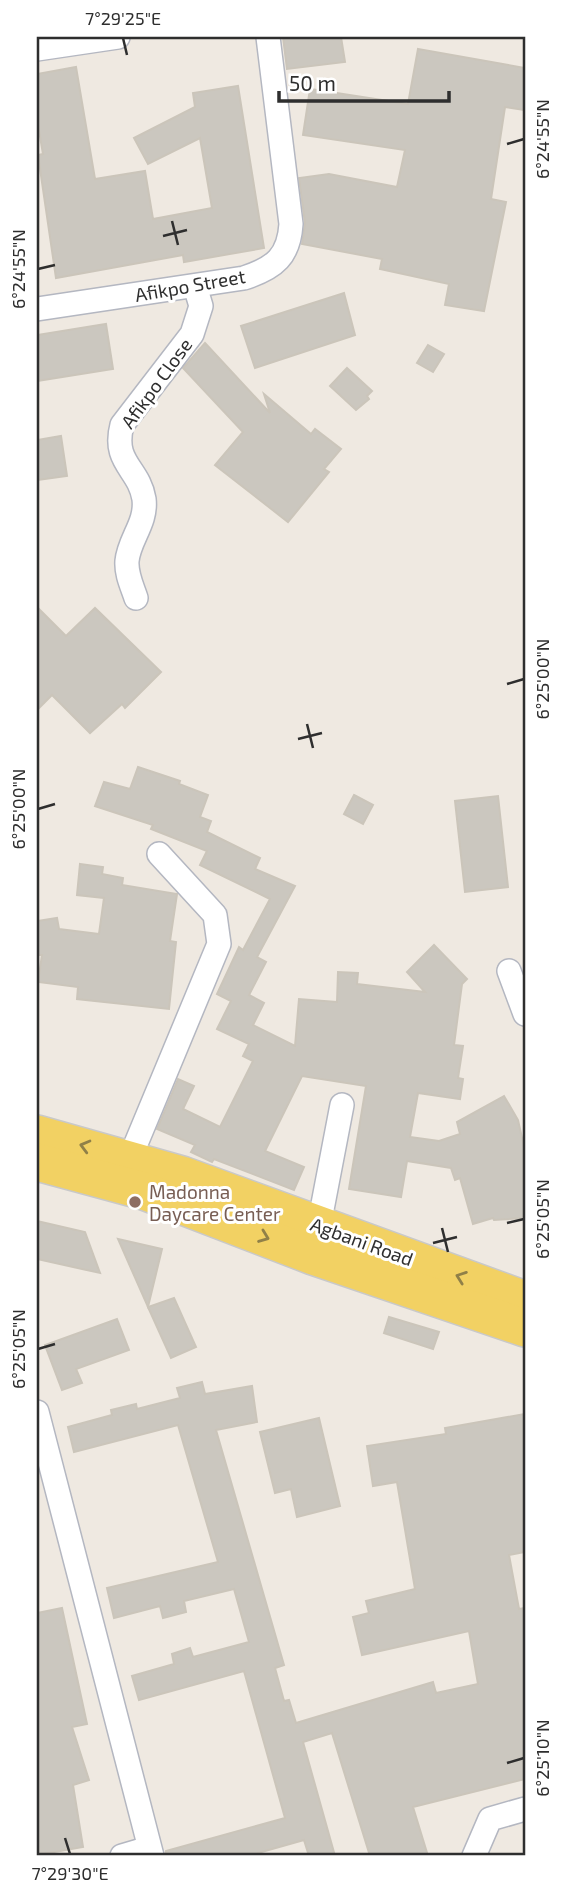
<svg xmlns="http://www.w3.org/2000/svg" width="562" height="1893" viewBox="0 0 562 1893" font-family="'Exo 2',sans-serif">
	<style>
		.building { fill: #cbc7bf; stroke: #cbc5ba; stroke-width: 2 }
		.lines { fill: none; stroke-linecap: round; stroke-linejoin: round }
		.street-casing { stroke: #b4b7c1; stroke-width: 26 }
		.primary-casing { stroke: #c9c9c9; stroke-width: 40 }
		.street { stroke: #fff; stroke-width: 23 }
		.primary { stroke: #f2d163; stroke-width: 37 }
		.oneway { stroke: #908048 }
		.ticks { fill: none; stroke: #2e2e2e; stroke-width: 2.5 }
		.education-dot { fill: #8d6e63; stroke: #fff; stroke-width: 2.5 }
		.labels { text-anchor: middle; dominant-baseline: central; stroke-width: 6; stroke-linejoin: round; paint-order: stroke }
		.street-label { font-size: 19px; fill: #2e2e2e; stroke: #fff }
		.education-label { font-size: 19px; fill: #785e54; stroke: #fff; text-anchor: start }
		.neatline { fill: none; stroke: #2e2e2e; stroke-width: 2.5 }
		.ticks-label { font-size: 18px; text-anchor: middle; fill: #2e2e2e }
	</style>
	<rect width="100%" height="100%" fill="#efe9e1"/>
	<g class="building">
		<polygon points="283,37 341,37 345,62 287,69"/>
		<polygon points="418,49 525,68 525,110 505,107 491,199 506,202 484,311 445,305 449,284 380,269 382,259 302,244 305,223 299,178 329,174 397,187 405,150 303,135 310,89 408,104"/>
		<polygon points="76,67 95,179 145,171 153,219 212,208 200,138 148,164 134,138 195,107 193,93 238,86 264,248 184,262 183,255 56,278 38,155 43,154 37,119 37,74"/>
		<polygon points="344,293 355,335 255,368 241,326"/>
		<polygon points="106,324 113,369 37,381 37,335"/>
		<polygon points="205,343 270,413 264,394 311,434 315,429 341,449 324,469 329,472 288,522 215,465 243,432 183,368"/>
		<polygon points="428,345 444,354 433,372 417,363"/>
		<polygon points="347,368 372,391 367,396 369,399 356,410 330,386"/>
		<polygon points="61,436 67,476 37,480 37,440"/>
		<polygon points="37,607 66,636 95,608 161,672 125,708 122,704 90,733 52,695 37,710"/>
		<polygon points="138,767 180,781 179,784 208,795 200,817 211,821 207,832 260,858 255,869 295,886 257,957 266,962 249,995 264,1003 253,1025 295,1046 299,999 337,1002 338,972 358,973 357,984 425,992 407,972 434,945 467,979 462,984 454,1045 463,1046 458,1078 463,1079 460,1099 418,1093 410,1137 439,1141 460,1134 457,1122 504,1096 518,1120 525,1151 525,1218 494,1220 493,1218 473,1224 460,1178 455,1180 451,1168 407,1161 401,1197 349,1189 366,1086 302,1076 265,1151 304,1167 294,1190 214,1159 212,1162 191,1152 195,1145 157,1129 178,1079 194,1086 183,1109 220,1127 253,1061 243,1056 249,1044 217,1029 231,1001 217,994 239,947 243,950 270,899 200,865 207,851 151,829 153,825 95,806 104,782 130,789"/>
		<polygon points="354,795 373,805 363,824 344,814"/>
		<polygon points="498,796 508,887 465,892 455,801"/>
		<polygon points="80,864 103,867 102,874 123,878 122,885 177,894 170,941 176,942 169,1009 77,999 78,987 38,982 42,955 37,955 37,921 57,918 59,929 99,934 104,898 77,895"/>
		<polygon points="37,1221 85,1232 100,1273 37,1259"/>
		<polygon points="118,1239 162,1249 148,1307"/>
		<polygon points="174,1298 196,1347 171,1358 148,1307"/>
		<polygon points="389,1317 439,1332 433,1349 384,1333"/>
		<polygon points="117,1319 129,1350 76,1369 82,1383 62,1390 45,1345"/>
		<polygon points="202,1382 205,1394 252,1386 257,1422 216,1430 284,1665 275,1668 284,1701 289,1700 296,1723 433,1682 436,1693 478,1684 469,1631 362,1655 353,1617 369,1613 366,1601 415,1589 397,1482 373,1486 367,1446 446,1434 445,1428 525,1414 525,1552 509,1555 519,1609 525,1608 525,1779 413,1807 428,1856 370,1856 332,1733 303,1742 335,1856 309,1856 304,1840 258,1853 259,1856 166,1856 166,1851 285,1818 244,1671 139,1700 132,1676 174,1664 172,1654 190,1648 193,1657 249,1642 234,1589 184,1601 186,1612 163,1618 160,1606 114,1618 107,1588 218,1562 178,1425 74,1452 68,1427 112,1415 111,1410 136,1404 137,1409 180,1398 177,1388"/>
		<polygon points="319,1418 340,1506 297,1517 291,1489 275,1493 260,1432"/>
		<polygon points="62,1608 87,1724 72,1727 89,1780 73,1785 83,1847 37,1855 37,1613"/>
	</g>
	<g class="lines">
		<g class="street-casing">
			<g id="street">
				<polyline points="37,49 118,37"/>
				<path d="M37 309 244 278C275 268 289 256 291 224L268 37"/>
				<path d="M136 598C132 586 126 574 127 561 129 539 147 523 144 499 139 468 112 463 122 425L192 334 201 306 195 286"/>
				<polyline points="509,971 525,1014"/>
				<polyline points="130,1158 219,944 215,915 159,854"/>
				<polyline points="319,1225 342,1105"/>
				<polyline points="37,1412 152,1856"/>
				<polyline points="122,1856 149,1848"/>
				<polyline points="474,1856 490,1819 525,1809"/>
			</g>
		</g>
		<g class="primary-casing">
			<g id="primary">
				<polyline points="37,1134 182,1175 525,1300"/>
				<polyline points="37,1162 144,1191 313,1256 525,1328"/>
			</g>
		</g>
		<use href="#street" class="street"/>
		<use href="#primary" class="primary"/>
	</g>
	<defs><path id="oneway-chevron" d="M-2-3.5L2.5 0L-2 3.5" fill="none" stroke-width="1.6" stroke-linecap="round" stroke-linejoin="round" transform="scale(1.75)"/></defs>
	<g class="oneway">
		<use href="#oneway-chevron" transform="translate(85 1146) rotate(-165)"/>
		<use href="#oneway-chevron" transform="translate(264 1237) rotate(21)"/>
		<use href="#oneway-chevron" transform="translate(461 1277) rotate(-160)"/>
	</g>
	<path class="ticks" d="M123 38 127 55M507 144 524 139M172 221 178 245M163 236 187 230M38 269 55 265M507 684 524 679M307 724 313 748M298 739 322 733M38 809 55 804M507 1223 524 1219M442 1228 448 1252M433 1243 457 1237M38 1349 55 1344M507 1763 524 1758M65 1838 70 1854"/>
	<circle class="education-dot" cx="135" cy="1202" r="7"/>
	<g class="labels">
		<g class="street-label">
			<text transform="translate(190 285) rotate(-10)">Afikpo Street</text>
			<text transform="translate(156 383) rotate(-54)">Afikpo Close</text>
			<text transform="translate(362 1241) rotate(20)">Agbani Road</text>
		</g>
		<g class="education-label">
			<text x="149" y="1191">Madonna<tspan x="149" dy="22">Daycare Center</tspan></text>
		</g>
	</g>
	<rect width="562" height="1893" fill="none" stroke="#ffffff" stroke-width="77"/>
	<path d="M279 91v10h170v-10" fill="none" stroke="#2e2e2e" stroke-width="3.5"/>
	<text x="289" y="91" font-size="21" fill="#2e2e2e" stroke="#ffffff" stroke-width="5" paint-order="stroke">50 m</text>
	<rect x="38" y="38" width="486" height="1816" class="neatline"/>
	<g class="ticks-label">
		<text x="123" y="25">7°29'25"E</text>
		<text transform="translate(543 139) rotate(-90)" y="6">6°24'55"N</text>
		<text transform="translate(19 269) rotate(-90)" y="6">6°24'55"N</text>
		<text transform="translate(543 679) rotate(-90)" y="6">6°25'00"N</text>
		<text transform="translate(19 809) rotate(-90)" y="6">6°25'00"N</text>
		<text transform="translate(543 1219) rotate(-90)" y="6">6°25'05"N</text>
		<text transform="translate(19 1349) rotate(-90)" y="6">6°25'05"N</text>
		<text transform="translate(543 1758) rotate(-90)" y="6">6°25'10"N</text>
		<text x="70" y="1880">7°29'30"E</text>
	</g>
</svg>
